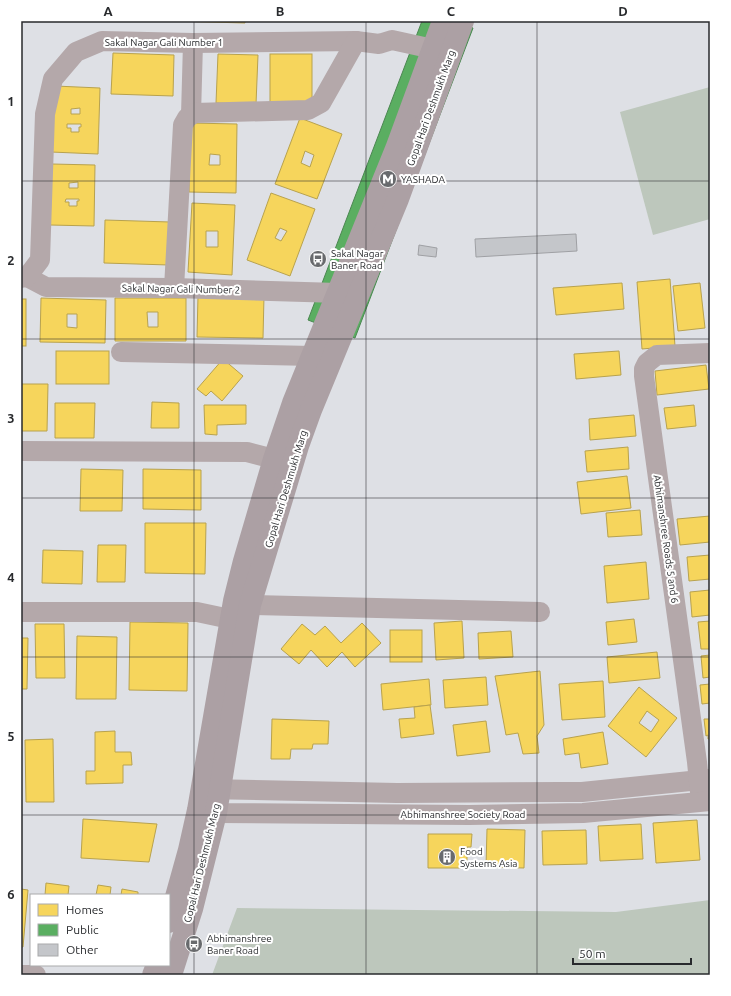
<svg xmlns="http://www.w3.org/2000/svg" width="731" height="996" viewBox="0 0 731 996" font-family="Ubuntu,sans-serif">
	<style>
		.green { fill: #bdc7bc }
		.homes { fill: #f6d55c; stroke: #b8a24e; fill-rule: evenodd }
		.public { fill: #5aae61; stroke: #4b8651 }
		.building { fill: #c4c6ca; stroke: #9fa0a4 }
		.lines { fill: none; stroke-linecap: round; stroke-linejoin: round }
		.minor { stroke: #b4a8aa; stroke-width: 20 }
		.major { stroke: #aca0a4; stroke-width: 22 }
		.grid { fill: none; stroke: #282a2d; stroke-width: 1; stroke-opacity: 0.55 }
		.labels { text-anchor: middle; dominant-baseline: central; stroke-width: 4; stroke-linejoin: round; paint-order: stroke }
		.street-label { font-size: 10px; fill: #282a2d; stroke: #fff }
		.poi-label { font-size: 10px; fill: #282a2d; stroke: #fff; text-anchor: start }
		.neatline { fill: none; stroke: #282a2d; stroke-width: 1.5 }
		.grid-label { font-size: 13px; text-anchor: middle; font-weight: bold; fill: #282a2d }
	</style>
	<rect width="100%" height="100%" fill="#dee0e5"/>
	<g class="green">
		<polygon points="710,87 710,219 653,235 620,112"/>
		<polygon points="710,900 710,975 212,975 237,908 616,912"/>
	</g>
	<g class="homes">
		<polygon points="174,21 245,21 245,23"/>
		<polygon points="113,53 174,55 173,96 111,94"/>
		<polygon points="218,54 258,55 256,104 216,103"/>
		<rect x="270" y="54" width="42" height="48"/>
		<path d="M55 86 100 88 98 154 51 152ZM80 108V114H71V109ZM67 124H81V127H79V132H71V128H67Z"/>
		<path d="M300 118 342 134 317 199 275 184ZM305 151 314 155 310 167 301 163Z"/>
		<path d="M190 123 237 124 236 193 189 192ZM210 154 220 155V165H209Z"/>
		<path d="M52 164 95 165 94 226 50 225ZM78 182V188H69V183ZM66 199H79V201H77V206H69V202H65Z"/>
		<path d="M271 193 315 209 290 276 247 260ZM280 228 287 231 281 241 275 238Z"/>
		<path d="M192 203 235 205 232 275 188 272ZM206 231H218V247H206Z"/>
		<polygon points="105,220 170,222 169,265 104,263"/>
		<polygon points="670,279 675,346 642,349 637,282"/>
		<polygon points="622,283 624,309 556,315 553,288"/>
		<polygon points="700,283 705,328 678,331 673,286"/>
		<polygon points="198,296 264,296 263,338 197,337"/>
		<path d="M41 298 106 300 105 343 40 342ZM67 314H77V328L67 327Z"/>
		<path d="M115 298H186V341H115ZM147 312H158V327H148Z"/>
		<rect x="21" y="299" width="5" height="47"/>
		<rect x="56" y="351" width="53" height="33"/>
		<polygon points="619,351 621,375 576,379 574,354"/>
		<polygon points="223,359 243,376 222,401 211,391 206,396 197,389"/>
		<polygon points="706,365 709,389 657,395 655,371"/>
		<polygon points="21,384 48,384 47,431 21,431"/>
		<polygon points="152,402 179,403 179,428 151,428"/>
		<polygon points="55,403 95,403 94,438 55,438"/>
		<polygon points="204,405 246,405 246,424 217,425 217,435 205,434"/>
		<polygon points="694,405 696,426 667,429 664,408"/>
		<polygon points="634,415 636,436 590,440 589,419"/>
		<polygon points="628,447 629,469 587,472 585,451"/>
		<polygon points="81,469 123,470 122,511 80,511"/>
		<polygon points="143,469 201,470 201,510 143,509"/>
		<polygon points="627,476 631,508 581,514 577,482"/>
		<polygon points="640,510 642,535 608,537 606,513"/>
		<polygon points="710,516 710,542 680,545 677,519"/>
		<polygon points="145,523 206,523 205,574 145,573"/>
		<polygon points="98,545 126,545 125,582 97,582"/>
		<polygon points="43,550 83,551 82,584 42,583"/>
		<polygon points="710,555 710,579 689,581 687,557"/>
		<polygon points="646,562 649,599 607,603 604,566"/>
		<polygon points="710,590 710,615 692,617 690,592"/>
		<polygon points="634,619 637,642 608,645 606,622"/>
		<polygon points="462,621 464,658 436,660 434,623"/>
		<polygon points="710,621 710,649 701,649 698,622"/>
		<polygon points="130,622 188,623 187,691 129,690"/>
		<polygon points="362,623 381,643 355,667 342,652 327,667 311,650 299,664 281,649 302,624 315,635 325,626 341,643"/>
		<polygon points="35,624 64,624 65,678 36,678"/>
		<rect x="390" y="630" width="32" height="32"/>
		<polygon points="511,631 513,657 479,659 478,633"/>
		<polygon points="77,636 117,637 116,699 76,699"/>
		<polygon points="21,638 28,638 27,689 21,689"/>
		<polygon points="657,652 660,678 609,683 607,657"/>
		<polygon points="710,655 710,677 703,678 701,656"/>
		<polygon points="540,671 544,725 537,736 539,753 523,754 518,733 506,735 495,676"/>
		<polygon points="486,677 488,705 445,708 443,680"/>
		<polygon points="429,679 431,705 383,710 381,684"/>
		<polygon points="603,681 605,717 562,720 559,684"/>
		<polygon points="710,684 710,703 702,704 700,685"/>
		<path d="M639 687 677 718 646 757 608 726ZM647 711 659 720 651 732 639 723Z"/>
		<polygon points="430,705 434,734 401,738 399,719 415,718 414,707"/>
		<polygon points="272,719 329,721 328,744 313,744 312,749 291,749 290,759 271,759"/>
		<polygon points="704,719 710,719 710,739 708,739 708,735 706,736"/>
		<polygon points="486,721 490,752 457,756 453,725"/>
		<polygon points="115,731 115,752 131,752 132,765 123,765 123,783 86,784 86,771 95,771 95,732"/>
		<polygon points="603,732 608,764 581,768 579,753 565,755 563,739"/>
		<polygon points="53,739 54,802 26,802 25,740"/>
		<polygon points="83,819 157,824 149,862 81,858"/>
		<polygon points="697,820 700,860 656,863 653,823"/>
		<polygon points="641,824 643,859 600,861 598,826"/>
		<polygon points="487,829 525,830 524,868 486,867"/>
		<polygon points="586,830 587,864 543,865 542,831"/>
		<polygon points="428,834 472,834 471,847 467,847 467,868 428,868"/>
		<polygon points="46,883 69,886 68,895 45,895"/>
		<polygon points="98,885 111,887 110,895 96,895"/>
		<polygon points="21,889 28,890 23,947 21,947"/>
		<polygon points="122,889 138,892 138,895 121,895"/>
	</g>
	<polygon class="public" points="422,21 455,21 473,28 355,338 308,320"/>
	<g class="building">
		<polygon points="576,234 577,251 476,257 475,239"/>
		<polygon points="419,245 437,248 436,257 418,255"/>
	</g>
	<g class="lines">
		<g class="minor">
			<polyline points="191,115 193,43"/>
			<polyline points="27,277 46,287 174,288 338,293"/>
			<polyline points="21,278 27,277 40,260 45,114 53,79 76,52 102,41 193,43 356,41 379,44 392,40 433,49"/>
			<polyline points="174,288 183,125 187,118 194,113 308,110 321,103 356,41"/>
			<polyline points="121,352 313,356"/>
			<polyline points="21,451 247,452 274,459 287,468"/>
			<polyline points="250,605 540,612"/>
			<polyline points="21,612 197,612 230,619"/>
			<polyline points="205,789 397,793 561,792 582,792 710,779"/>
			<polyline points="700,792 697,762 644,376 644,369 647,363 657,355 710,353"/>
			<polyline points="201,811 216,813 469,815 583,813 710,801"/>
			<polyline points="21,975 36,975"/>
		</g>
		<g class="major">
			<polyline points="169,922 189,850 198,810 234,601 244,561 274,459 293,403 396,149 443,21"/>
			<polyline points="153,975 157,965"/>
			<polyline points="171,975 192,909 216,813 250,605 298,446 311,410 398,199 463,21"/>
		</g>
	</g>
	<path class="grid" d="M194 21V975M366 21V975M537 21V975M21 181H710M21 339H710M21 498H710M21 657H710M21 815H710"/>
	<defs>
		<g id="metro-disc" transform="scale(0.9)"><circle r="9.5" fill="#686a6d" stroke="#fff"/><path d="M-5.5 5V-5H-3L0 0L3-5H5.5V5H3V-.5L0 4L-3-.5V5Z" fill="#fff"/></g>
		<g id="bus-disc" transform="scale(0.9)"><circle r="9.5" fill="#686a6d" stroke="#fff"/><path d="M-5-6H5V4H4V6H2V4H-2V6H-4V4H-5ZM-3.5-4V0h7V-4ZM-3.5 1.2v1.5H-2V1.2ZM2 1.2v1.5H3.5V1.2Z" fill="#fff"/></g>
		<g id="building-disc" transform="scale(0.9)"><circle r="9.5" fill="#686a6d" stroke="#fff"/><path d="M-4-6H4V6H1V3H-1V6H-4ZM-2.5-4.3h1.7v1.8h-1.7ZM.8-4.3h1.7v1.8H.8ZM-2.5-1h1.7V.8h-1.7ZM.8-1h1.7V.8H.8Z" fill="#fff"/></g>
	</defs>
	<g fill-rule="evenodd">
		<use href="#metro-disc" x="388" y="179"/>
		<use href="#bus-disc" x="318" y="259"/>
		<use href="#building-disc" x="447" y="857"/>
		<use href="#bus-disc" x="194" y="944"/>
	</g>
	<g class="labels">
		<g class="street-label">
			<text x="164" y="42">Sakal Nagar Gali Number 1</text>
			<text transform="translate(431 108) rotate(-70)">Gopal Hari Deshmukh Marg</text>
			<text transform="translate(181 289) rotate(1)">Sakal Nagar Gali Number 2</text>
			<text transform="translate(286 489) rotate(-73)">Gopal Hari Deshmukh Marg</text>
			<text transform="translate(666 539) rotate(82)">Abhimanshree Roads 5 and 6</text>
			<text x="463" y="814">Abhimanshree Society Road</text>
			<text transform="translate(202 863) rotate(-76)">Gopal Hari Deshmukh Marg</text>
		</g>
		<g class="poi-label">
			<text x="401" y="179">YASHADA</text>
			<text x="331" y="253">Sakal Nagar<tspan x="331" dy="12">Baner Road</tspan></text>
			<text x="460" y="851">Food<tspan x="460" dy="12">Systems Asia</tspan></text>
			<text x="207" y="938">Abhimanshree<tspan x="207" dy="12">Baner Road</tspan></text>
		</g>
	</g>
	<rect width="731" height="996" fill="none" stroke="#ffffff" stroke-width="44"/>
	<rect x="30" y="894" width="140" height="72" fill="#ffffff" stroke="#a9aaab"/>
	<rect x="38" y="904" width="20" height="12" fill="#f6d55c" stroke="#a9aaab"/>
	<text x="66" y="914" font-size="12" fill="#282a2d">Homes</text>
	<rect x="38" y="924" width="20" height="12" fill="#5aae61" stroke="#a9aaab"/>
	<text x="66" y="934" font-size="12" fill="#282a2d">Public</text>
	<rect x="38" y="944" width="20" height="12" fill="#c4c6ca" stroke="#a9aaab"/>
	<text x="66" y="954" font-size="12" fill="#282a2d">Other</text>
	<path d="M573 958v6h118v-6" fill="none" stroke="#282a2d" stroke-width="2"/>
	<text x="579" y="958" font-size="12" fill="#282a2d" stroke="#ffffff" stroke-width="3" paint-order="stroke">50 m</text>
	<rect x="22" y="22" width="687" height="952" class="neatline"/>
	<g class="grid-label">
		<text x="108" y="16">A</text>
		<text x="280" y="16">B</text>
		<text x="451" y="16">C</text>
		<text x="623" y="16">D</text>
		<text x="11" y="106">1</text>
		<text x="11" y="265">2</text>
		<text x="11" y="423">3</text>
		<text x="11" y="582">4</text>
		<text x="11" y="741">5</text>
		<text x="11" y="899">6</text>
	</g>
</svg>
